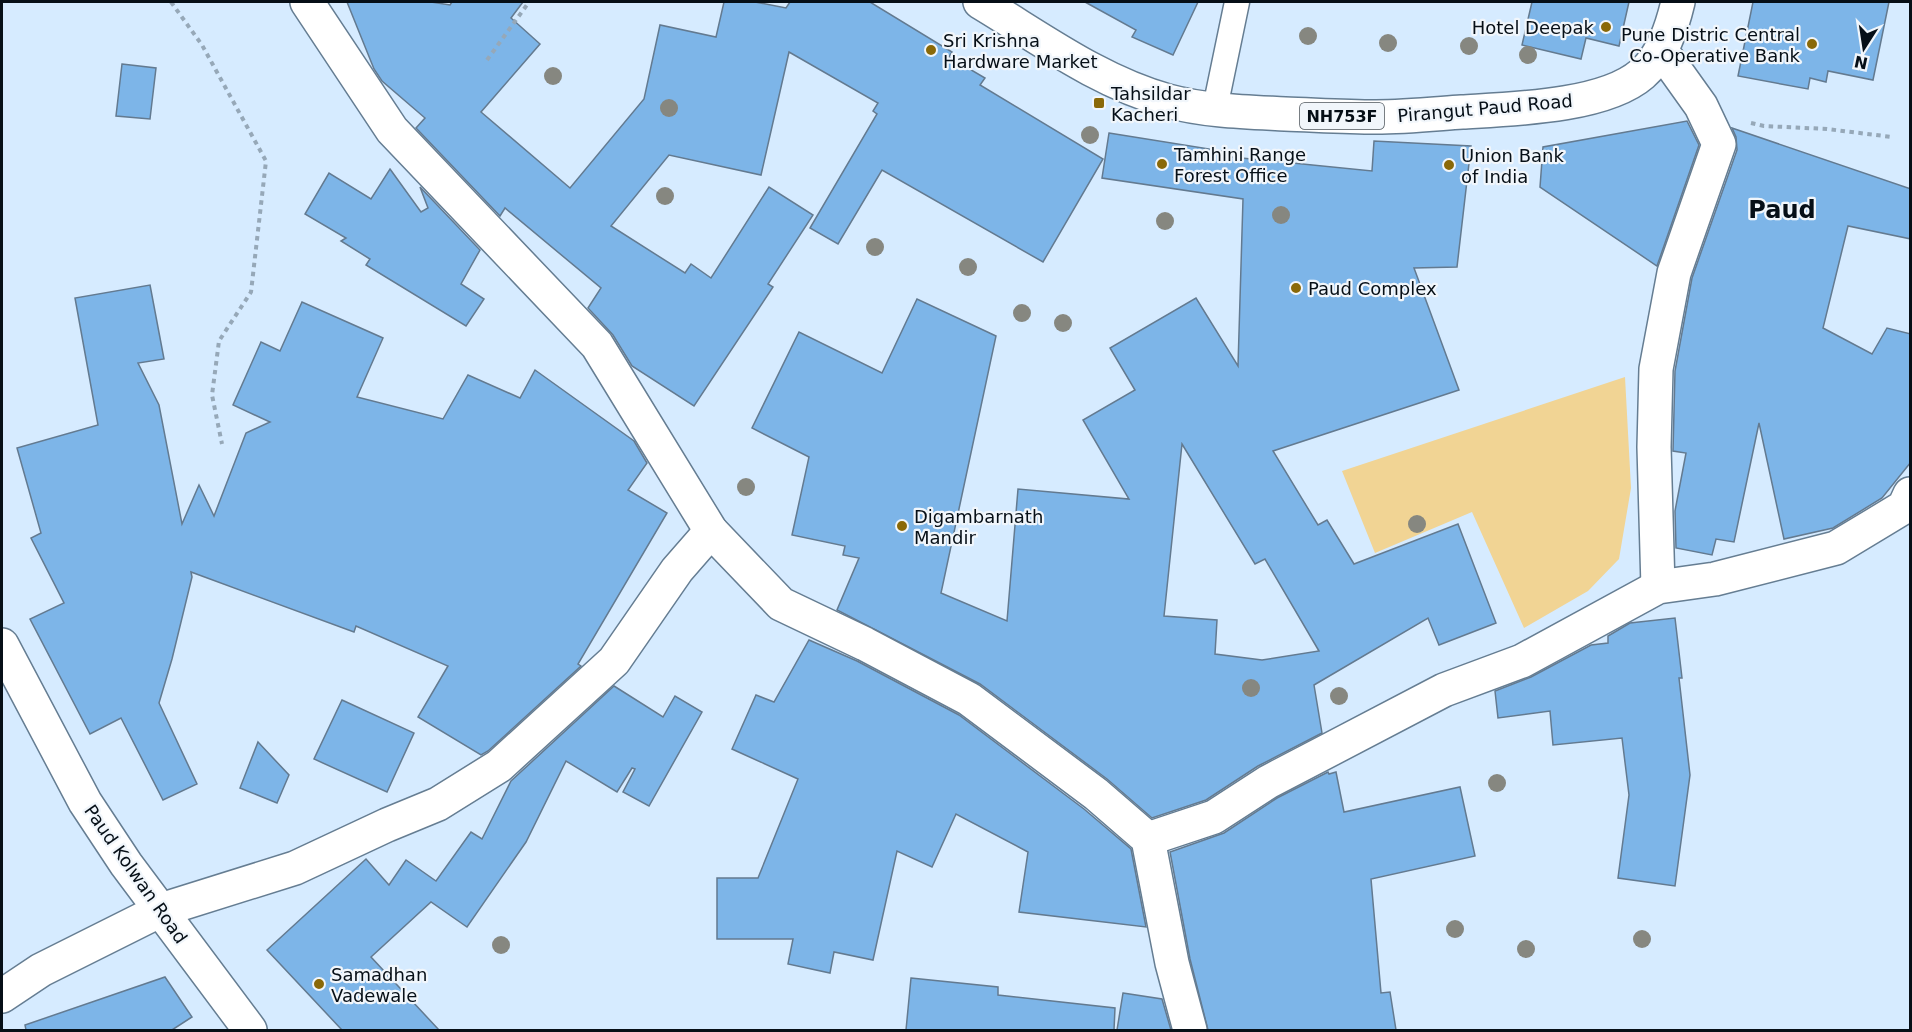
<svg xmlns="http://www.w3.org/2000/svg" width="1912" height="1032" viewBox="0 0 1912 1032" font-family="'DejaVu Sans',sans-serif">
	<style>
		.green { fill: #f1d494 }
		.building { fill: #7db5e8; stroke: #637a90; stroke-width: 1.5; fill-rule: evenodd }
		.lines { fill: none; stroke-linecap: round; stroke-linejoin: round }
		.lane-casing { stroke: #657d92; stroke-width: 27 }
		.street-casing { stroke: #657d92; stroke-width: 36 }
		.secondary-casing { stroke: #657d92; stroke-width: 36 }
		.primary-casing { stroke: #657d92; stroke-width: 36 }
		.path { stroke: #96a8b8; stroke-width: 4; stroke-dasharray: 4.5 4.5; stroke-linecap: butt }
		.lane { stroke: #fff; stroke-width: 24 }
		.street { stroke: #fff; stroke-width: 33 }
		.secondary { stroke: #fff; stroke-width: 33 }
		.primary { stroke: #fff; stroke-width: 33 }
		.tree { fill: #868780 }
		.poi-dot { fill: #8a6908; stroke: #f1f6fb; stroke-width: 2 }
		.labels { text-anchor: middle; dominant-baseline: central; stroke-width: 4.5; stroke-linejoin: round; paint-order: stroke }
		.shield { fill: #f1f6fb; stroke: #4c545b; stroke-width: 1.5 }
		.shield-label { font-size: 16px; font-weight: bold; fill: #060f17 }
		.poi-label { font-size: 18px; fill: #060f17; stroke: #f1f6fb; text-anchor: start }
		.street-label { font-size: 18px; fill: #060f17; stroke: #f1f6fb }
		.district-label { font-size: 24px; font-weight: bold; fill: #060f17; stroke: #f1f6fb }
	</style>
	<rect width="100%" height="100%" fill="#d6ebff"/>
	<polygon class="green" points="1625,377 1631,488 1619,559 1588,591 1524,628 1472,512 1375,553 1342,471"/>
	<g class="building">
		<polygon points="347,2 431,2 450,5 452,2 523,2 511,18 540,44 481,112 570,188 644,99 660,25 716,37 724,2 755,2 786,8 790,2 870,2 952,52 949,57 985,78 980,85 1103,159 1043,262 882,170 838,244 810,228 877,114 873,111 878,103 789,52 761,175 669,155 611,226 685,273 691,264 711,278 769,187 813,215 768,284 773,287 694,406 632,366 613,335 588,308 601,288 505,208 500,216 416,128 425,118 382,81 374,69"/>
		<polygon points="1085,2 1198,2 1173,55 1132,37 1136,30"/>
		<polygon points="1532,2 1629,2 1619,46 1586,38 1581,59 1522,45"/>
		<polygon points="1753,2 1889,2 1873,80 1828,71 1826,82 1810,78 1808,89 1738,76"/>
		<polygon points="122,64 156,68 150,119 116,116"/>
		<polygon points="1687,121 1699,145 1657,266 1540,187 1543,147"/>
		<polygon points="1732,128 1911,189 1911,239 1848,226 1823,328 1872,354 1887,328 1911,334 1911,462 1882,498 1833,528 1784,539 1759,423 1734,542 1716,539 1712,555 1676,548 1675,511 1686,453 1673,451 1675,371 1692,278 1737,150 1736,137"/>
		<path d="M1109 133 1222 151 1221 156 1372 171 1374 141 1471 146 1457 267 1414 268 1459 390 1273 451 1318 525 1327 520 1354 564 1458 524 1496 623 1439 645 1428 618 1314 685 1322 733 1258 766 1206 800 1152 818 1107 779 980 684 837 610 859 558 843 555 845 546 792 535 809 457 752 428 799 332 882 373 917 299 996 336 941 593 1007 621 1018 489 1129 499 1083 420 1135 390 1110 348 1196 298 1238 366 1243 199 1102 178ZM1182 444 1255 564 1265 559 1319 651 1262 660 1215 654 1217 620 1164 616Z"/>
		<polygon points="390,169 421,212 428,208 420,187 480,250 461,284 484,299 466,326 366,265 370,259 341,241 346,238 305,214 329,173 371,199"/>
		<polygon points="150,285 164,359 138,363 159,405 182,524 199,485 214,516 246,433 270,422 233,405 261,342 280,351 302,302 383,338 357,397 443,419 468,375 520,398 535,370 634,441 647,463 628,490 667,513 578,664 581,666 488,751 481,755 418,717 448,666 356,626 354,632 191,572 192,577 172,659 159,703 197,784 163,800 121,718 90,734 30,619 64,603 31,538 41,533 17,448 98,425 75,298"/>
		<polygon points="1675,618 1682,678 1679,678 1690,775 1675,886 1618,878 1629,795 1622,738 1553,745 1550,711 1498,718 1495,691 1531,677 1591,645 1608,643 1608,636 1630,623"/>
		<polygon points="809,640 857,661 959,715 1084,809 1131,849 1146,927 1019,912 1028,852 956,814 932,867 897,851 873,960 834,952 830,973 788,964 793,939 717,939 717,878 758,878 798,779 732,749 756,695 774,702"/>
		<polygon points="614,686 663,717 675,696 702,712 649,806 623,792 635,769 632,768 617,792 566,761 526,842 467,927 431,902 371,957 439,1030 342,1030 267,950 366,859 389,885 406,860 436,881 471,832 482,839 511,781"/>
		<polygon points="342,700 414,733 387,792 314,759"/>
		<polygon points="258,742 289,775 277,803 240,788"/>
		<polygon points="1328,772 1329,774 1336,772 1344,812 1460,787 1475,856 1371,879 1381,993 1390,992 1396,1030 1208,1030 1190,959 1170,852 1224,833 1277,798"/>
		<polygon points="165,977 192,1017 172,1030 26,1030 25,1025"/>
		<polygon points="911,978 998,987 998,995 1115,1008 1114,1030 906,1030"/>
		<polygon points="1123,993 1162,999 1171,1030 1117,1030"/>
	</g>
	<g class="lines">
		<g class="lane-casing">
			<polyline id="lane" points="1215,108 1237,2"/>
		</g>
		<g class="street-casing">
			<g id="street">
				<polyline points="307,2 392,130 597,345 711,531 781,604 865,644 969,699 1096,794 1148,839 1172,963 1190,1030"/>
				<polyline points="1658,587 1654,447 1656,369 1674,273 1719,144 1701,106 1661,50"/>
				<polyline points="1148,839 1214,817 1268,782 1444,690 1522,661 1658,587 1715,579 1836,548 1904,507 1910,494"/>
				<polyline points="161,910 295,868 387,825 438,804 499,766 614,661 677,570 711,531"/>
			</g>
		</g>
		<g class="secondary-casing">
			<g id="secondary">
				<polyline points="2,645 85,802 126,864 250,1030"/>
				<polyline points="2,996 41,970 161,910"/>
			</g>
		</g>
		<g class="primary-casing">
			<path id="primary" d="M980 2C1040 38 1099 82 1168 101 1205 111 1247 112 1285 114 1315 115 1346 117 1376 117 1405 117 1434 114 1462 112 1512 109 1604 107 1642 74 1663 56 1672 27 1678 2"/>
		</g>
		<g class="path">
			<polyline points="171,2 202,45 266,161 251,292 219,341 212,395 222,444"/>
			<polyline points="487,60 529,2"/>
			<polyline points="1751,123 1764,126 1827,129 1892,137"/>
		</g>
		<use href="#lane" class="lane"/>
		<use href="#street" class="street"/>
		<use href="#secondary" class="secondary"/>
		<use href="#primary" class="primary"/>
	</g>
	<g class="tree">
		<circle cx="1308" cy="36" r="9"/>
		<circle cx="1388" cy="43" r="9"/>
		<circle cx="1469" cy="46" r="9"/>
		<circle cx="1528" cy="55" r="9"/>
		<circle cx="553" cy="76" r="9"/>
		<circle cx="669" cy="108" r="9"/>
		<circle cx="1090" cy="135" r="9"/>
		<circle cx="665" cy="196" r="9"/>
		<circle cx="1281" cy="215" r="9"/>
		<circle cx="1165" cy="221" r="9"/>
		<circle cx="875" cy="247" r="9"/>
		<circle cx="968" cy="267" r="9"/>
		<circle cx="1022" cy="313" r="9"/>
		<circle cx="1063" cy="323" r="9"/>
		<circle cx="746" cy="487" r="9"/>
		<circle cx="1417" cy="524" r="9"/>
		<circle cx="1251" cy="688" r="9"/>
		<circle cx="1339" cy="696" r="9"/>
		<circle cx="1497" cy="783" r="9"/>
		<circle cx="1455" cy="929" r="9"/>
		<circle cx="1642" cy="939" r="9"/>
		<circle cx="501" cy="945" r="9"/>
		<circle cx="1526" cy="949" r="9"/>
	</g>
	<g class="poi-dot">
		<circle cx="1606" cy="27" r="6"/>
		<circle cx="1812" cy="44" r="6"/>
		<circle cx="931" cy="50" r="6"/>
		<rect x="1093" y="97" width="12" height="12" rx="3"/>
		<circle cx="1162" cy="164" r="6"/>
		<circle cx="1449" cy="165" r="6"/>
		<circle cx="1296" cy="288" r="6"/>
		<circle cx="902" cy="526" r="6"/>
		<circle cx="319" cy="984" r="6"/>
	</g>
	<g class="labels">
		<rect class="shield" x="1300" y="103" width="84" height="26" rx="4.5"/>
		<g class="shield-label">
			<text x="1342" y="116">NH753F</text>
		</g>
		<g class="poi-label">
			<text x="1594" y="27" text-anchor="end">Hotel Deepak</text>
			<text x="1800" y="34" text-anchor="end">Pune Distric Central<tspan x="1800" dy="21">Co-Operative Bank</tspan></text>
			<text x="943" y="40">Sri Krishna<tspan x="943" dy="21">Hardware Market</tspan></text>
			<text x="1111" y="93">Tahsildar<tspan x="1111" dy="21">Kacheri</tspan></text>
			<text x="1174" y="154">Tamhini Range<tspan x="1174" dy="21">Forest Office</tspan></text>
			<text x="1461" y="155">Union Bank<tspan x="1461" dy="21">of India</tspan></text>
			<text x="1308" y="288">Paud Complex</text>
			<text x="914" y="516">Digambarnath<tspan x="914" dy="21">Mandir</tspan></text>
			<text x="331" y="974">Samadhan<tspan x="331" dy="21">Vadewale</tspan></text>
		</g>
		<g class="street-label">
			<text transform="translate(1485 108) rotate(-5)">Pirangut Paud Road</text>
			<text transform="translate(136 874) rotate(55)">Paud Kolwan Road</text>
		</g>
		<g class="district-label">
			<text x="1782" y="210">Paud</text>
		</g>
	</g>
	<rect width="1912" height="1032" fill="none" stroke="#060f17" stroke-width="6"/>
	<g transform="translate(1864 48) rotate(192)" stroke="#f1f6fb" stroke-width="4.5" paint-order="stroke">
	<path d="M0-4.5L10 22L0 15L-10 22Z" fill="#060f17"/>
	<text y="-9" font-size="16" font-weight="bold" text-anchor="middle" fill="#060f17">N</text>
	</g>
</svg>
